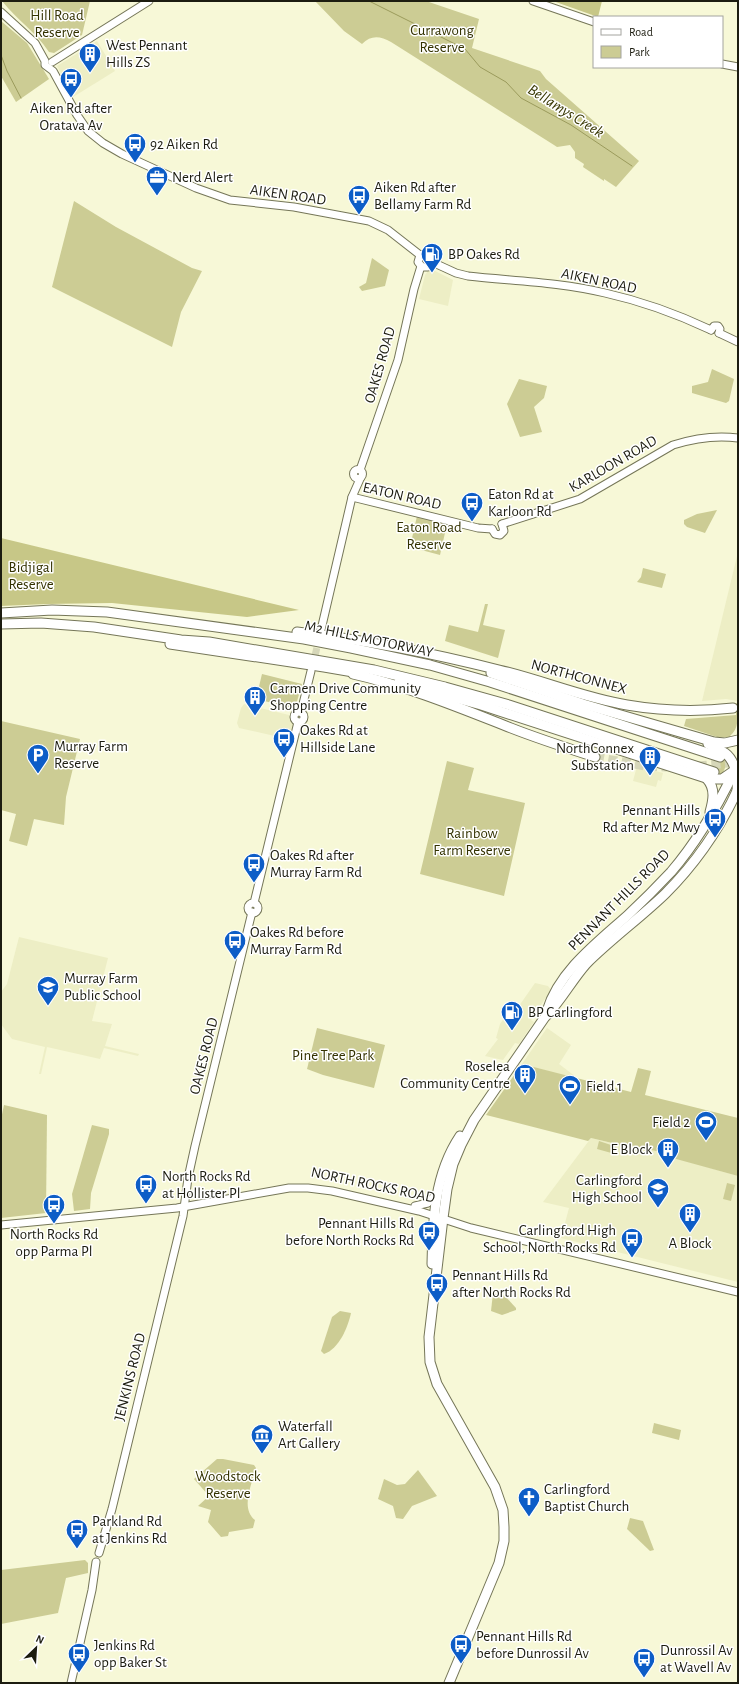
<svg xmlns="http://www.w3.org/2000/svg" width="739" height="1684" viewBox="0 0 739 1684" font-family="'Alegreya Sans',sans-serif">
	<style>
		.built { fill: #edeec5 }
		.green { fill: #cccc94 }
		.forest { fill: #c7c787 }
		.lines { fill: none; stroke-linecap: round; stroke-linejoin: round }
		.stream { stroke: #9b9b5c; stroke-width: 1 }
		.secondary-tunnel { stroke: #d6d7b9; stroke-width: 7; stroke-dasharray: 7 3.5; stroke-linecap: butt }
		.highway-tunnel { stroke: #d6d7b9; stroke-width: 9; stroke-dasharray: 9 4.5; stroke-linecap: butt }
		.secondary-casing { stroke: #757658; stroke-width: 9 }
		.highway-casing { stroke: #757658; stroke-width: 11 }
		.secondary { stroke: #fff; stroke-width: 7 }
		.highway { stroke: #fff; stroke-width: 9 }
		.labels { text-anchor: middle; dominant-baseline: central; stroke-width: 3; stroke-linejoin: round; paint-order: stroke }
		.park-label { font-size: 15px; fill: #333200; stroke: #fff }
		.poi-label { font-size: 15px; fill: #1c1c10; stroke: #fff; text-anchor: start }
		.street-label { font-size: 15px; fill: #1c1c10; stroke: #fff }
		.water-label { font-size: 16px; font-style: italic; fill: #393804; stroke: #fff }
	</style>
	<rect width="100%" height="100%" fill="#f7f8d7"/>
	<g class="built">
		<polygon points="97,41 115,71 73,97 57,66"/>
		<polygon points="433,270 453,280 448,306 419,299 425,275 428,271"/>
		<polygon points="738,552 738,701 726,699 702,701"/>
		<polygon points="244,704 289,715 294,719 295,723 291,738 288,739 239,728 237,723 241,708"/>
		<polygon points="637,766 663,773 661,781 658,780 656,787 633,781"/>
		<polygon points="19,937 108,958 92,1021 112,1024 105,1046 139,1054 138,1056 104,1048 100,1059 47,1047 41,1074 39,1074 45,1047 12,1039 1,1024 1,992 7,984"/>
		<polygon points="535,983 548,986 551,990 531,1020 534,1022 519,1044 515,1043 503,1060 485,1056 498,1039 496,1038 500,1024 507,1014 512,1016"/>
		<polygon points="547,1028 571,1045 559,1064 580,1080 522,1064"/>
		<polygon points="591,1138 628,1147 629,1144 669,1154 669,1156 738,1176 738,1282 561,1238 569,1208 543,1202"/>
	</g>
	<g class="green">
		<path d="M2 1H90L82 35 54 53 49 52C35 31 17 20 2 1Z"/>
		<path d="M315 1H426L479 19 472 48 540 71 546 79 639 161 616 187 604 179V181L583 167 584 164 575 158V152L570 145 557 147 554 145 391 42C380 36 371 35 362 44L344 31Z"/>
		<polygon points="1,21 27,43 49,79 16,102 1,76"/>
		<polygon points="74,201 116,227 192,268 202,271 181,312 172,347 52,287"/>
		<polygon points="372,258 389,270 385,286 362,291 359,287 366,283"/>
		<polygon points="712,369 734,379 729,401 726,403 692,393 692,386 708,382"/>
		<polygon points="519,379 547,386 544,398 534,407 542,432 520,437 507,404"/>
		<polygon points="717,510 705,533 687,527 684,524 684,520 697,514"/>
		<polygon points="417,516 447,524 440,555 410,547"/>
		<polygon points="643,568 666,574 662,588 637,582 641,577"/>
		<polygon points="485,604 488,604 483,625 505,630 498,658 445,641 449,625 478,632"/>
		<polygon points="262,674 302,684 296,705 293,708 256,699"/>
		<path d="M736 703 738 704C738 716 739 729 730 736V737H717L684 726 686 719 736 715Z"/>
		<polygon points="1,721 80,739 66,797 64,825 34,819 27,846 9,841 16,814 1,810"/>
		<polygon points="721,752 728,761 722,775 713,777"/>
		<polygon points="447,761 474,768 468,790 525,803 504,896 420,874"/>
		<polygon points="317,1028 385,1045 374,1088 323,1075 307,1069"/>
		<polygon points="522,1064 631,1092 638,1068 651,1071 645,1095 738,1118 738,1176 669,1157 669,1154 630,1145 629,1147 591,1138 588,1141 486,1115"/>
		<polygon points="4,1105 47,1115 46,1213 1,1218 1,1119"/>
		<polygon points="92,1125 109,1129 109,1134 91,1193 90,1209 74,1211 72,1194"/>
		<polygon points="599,1141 617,1147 615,1154 597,1149"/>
		<polygon points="727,1183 735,1185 731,1201 723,1199"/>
		<polygon points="493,1293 505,1296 516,1308 516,1310 502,1315 491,1311"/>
		<path d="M340 1311 351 1313C348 1327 339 1349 324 1354L321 1351 332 1317Z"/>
		<polygon points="654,1423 681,1430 679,1440 652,1433"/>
		<path d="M217 1459H223L254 1465 256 1468C252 1484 240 1508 255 1520L253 1528 229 1532 228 1536 221 1537 208 1522 211 1510 198 1506 209 1496 194 1479Z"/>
		<polygon points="418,1470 437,1496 412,1506 403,1519 396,1518 393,1506 378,1499 384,1479 397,1485 405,1484"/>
		<polygon points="630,1518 643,1521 654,1550 650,1551 627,1529"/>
		<polygon points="85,1560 88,1563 88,1573 66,1578 58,1613 1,1624 1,1570"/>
	</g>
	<g class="forest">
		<polygon points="553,1 602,1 598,17"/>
		<polygon points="1,538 299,610 247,617 112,603 47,604 1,606"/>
	</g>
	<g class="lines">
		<g class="stream">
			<polyline points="369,1 465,49 480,67 506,82 521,98 571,125 632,166"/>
			<polyline points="1,55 7,71 21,98"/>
		</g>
		<polyline class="secondary-tunnel" points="313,665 319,638"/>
		<g class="highway-tunnel">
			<polyline points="595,757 645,766 667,767"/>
			<polyline points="698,766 738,762"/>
		</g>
		<g class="secondary-casing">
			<g id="secondary">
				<polyline points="533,1 594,22"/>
				<polyline points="1,12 35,43 45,61 45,65 53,71 77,115 88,131 103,143 122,154 196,188 230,200 294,207 369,221 388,230 420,255"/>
				<polyline points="52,62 149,1"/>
				<polyline points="722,64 738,67"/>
				<polyline points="420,255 418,262 422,267 428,267 432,262"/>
				<polyline points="420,255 428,254 432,257 432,262"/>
				<path d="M432 262 456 273 468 276C513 281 560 282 605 293 641 301 677 314 711 330"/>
				<polyline points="711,330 714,326 718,326 720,329 719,333"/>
				<polyline points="719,333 738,342"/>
				<circle cx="358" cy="474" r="4.5"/>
				<polyline points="360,470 398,360 414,289 421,266"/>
				<polyline points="352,497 478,528 492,529"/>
				<path d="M502 524 580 499 673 445C695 438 715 435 738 438"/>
				<polyline points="492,529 495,534 500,535 504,531 502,524"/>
				<polyline points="321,630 352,497 360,479"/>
				<polyline points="301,712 311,671"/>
				<circle cx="299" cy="717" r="5"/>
				<polyline points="254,903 298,722"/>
				<circle cx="253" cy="908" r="5"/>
				<polyline points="415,1206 428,1203 437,1193"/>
				<polyline points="1,1225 177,1208 289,1188 308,1188 332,1191 419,1211 471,1228 738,1292"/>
				<polyline points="99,1553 112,1509 183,1216 188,1178 195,1146 252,912"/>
				<polyline points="71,1683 92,1590 96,1562"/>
			</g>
		</g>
		<g class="highway-casing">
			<g id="highway">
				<polyline points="1,613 52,610 107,612 304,639 351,648 430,665 490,682 720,757"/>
				<polyline points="1,624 41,623 94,627 181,640 209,642 374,670 445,687 509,705 714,772"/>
				<path d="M297 632C365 640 432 653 499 670 542 680 584 698 627 705 662 711 697 712 733 708"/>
				<polyline points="170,644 324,667 359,673"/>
				<polyline points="491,673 583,704 714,742 725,743 738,740"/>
				<path d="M353 674C407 686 460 708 511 728 539 739 567 748 595 757"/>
				<polyline points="399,682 481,705 709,779 722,779 738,768"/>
				<path d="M708 744C713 747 720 749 725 753 736 761 738 779 737 791"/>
				<path d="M707 779C716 789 713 801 710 812"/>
				<path d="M547 1011C559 971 598 942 628 915 643 901 657 887 671 872 697 842 717 807 734 772"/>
				<path d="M432 1264C433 1220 434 1175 460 1136"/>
				<path d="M449 1683 499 1563 504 1541V1527L503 1510 495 1487 437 1384 430 1362 429 1337 443 1218 447 1189 453 1164 461 1145 474 1120 545 1017C561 1001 571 981 586 964 611 939 640 918 665 894 695 864 720 828 738 789"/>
			</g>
		</g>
		<use href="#secondary" class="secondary"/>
		<use href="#highway" class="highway"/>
	</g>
	<defs>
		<g id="building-pin" transform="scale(1.15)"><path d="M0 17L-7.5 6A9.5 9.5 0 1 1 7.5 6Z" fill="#0d5dc7" stroke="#fff"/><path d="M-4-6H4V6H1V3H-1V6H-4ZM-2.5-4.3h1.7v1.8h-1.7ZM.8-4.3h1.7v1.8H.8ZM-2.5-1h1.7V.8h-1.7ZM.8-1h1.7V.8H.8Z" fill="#fff"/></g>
		<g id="bus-pin" transform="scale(1.15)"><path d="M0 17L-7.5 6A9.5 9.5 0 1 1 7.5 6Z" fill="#0d5dc7" stroke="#fff"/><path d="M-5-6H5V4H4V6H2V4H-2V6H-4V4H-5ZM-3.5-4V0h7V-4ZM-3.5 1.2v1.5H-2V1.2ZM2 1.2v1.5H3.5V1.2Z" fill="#fff"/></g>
		<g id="office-pin" transform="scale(1.15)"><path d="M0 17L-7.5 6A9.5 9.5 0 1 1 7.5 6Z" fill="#0d5dc7" stroke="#fff"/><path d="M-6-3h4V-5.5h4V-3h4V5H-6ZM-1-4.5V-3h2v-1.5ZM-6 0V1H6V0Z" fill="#fff"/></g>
		<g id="fuel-pin" transform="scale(1.15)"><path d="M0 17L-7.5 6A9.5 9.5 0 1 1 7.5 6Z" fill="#0d5dc7" stroke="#fff"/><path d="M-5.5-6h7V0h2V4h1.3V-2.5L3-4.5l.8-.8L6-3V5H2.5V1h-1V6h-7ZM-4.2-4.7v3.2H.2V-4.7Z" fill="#fff"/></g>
		<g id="parking-pin" transform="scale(1.15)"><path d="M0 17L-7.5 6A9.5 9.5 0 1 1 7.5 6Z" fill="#0d5dc7" stroke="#fff"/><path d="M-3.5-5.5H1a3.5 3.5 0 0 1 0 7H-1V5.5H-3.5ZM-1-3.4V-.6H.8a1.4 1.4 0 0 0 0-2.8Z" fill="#fff"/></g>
		<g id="school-pin" transform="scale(1.15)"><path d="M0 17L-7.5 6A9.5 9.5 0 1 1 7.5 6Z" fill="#0d5dc7" stroke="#fff"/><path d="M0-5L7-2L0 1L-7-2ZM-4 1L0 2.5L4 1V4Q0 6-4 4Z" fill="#fff"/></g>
		<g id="stadium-pin" transform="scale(1.15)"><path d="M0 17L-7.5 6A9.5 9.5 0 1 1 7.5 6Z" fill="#0d5dc7" stroke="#fff"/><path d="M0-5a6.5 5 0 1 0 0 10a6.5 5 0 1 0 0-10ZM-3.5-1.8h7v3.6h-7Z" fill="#fff"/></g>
		<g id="museum-pin" transform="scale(1.15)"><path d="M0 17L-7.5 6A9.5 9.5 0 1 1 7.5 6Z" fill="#0d5dc7" stroke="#fff"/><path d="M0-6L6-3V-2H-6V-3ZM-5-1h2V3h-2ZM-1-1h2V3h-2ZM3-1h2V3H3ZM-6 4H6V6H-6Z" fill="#fff"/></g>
		<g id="church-pin" transform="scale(1.15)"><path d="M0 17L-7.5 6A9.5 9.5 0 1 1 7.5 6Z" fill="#0d5dc7" stroke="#fff"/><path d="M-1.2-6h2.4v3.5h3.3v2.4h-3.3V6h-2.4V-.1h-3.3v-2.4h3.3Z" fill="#fff"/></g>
	</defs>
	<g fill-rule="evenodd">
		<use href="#building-pin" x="90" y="54"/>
		<use href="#bus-pin" x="71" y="79"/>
		<use href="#bus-pin" x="135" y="144"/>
		<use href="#office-pin" x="157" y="177"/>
		<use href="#bus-pin" x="359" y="196"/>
		<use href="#fuel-pin" x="432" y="254"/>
		<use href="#bus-pin" x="472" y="503"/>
		<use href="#building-pin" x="255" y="697"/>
		<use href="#bus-pin" x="284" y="739"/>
		<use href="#parking-pin" x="38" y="755"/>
		<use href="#building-pin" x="650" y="757"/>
		<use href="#bus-pin" x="715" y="819"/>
		<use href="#bus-pin" x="254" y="864"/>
		<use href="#bus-pin" x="235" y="941"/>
		<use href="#school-pin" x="48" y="987"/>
		<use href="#fuel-pin" x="512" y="1012"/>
		<use href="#building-pin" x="525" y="1075"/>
		<use href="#stadium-pin" x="570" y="1086"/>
		<use href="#stadium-pin" x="706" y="1122"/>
		<use href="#building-pin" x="668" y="1149"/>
		<use href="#bus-pin" x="146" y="1185"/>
		<use href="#school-pin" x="658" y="1189"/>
		<use href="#bus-pin" x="54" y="1205"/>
		<use href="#building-pin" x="690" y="1214"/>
		<use href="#bus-pin" x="429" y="1232"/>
		<use href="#bus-pin" x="632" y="1239"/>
		<use href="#bus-pin" x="437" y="1284"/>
		<use href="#museum-pin" x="262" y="1435"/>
		<use href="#church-pin" x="529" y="1498"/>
		<use href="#bus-pin" x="77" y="1530"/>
		<use href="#bus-pin" x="461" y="1645"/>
		<use href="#bus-pin" x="79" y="1654"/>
		<use href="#bus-pin" x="644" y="1659"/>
	</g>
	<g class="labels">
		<g class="park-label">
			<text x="57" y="15">Hill Road<tspan x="57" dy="17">Reserve</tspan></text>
			<text x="442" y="30">Currawong<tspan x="442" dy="17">Reserve</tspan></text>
			<text x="429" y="527">Eaton Road<tspan x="429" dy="17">Reserve</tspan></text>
			<text x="31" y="567">Bidjigal<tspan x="31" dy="17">Reserve</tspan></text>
			<text x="472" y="833">Rainbow<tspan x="472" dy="17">Farm Reserve</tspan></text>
			<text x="333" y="1055">Pine Tree Park</text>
			<text x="228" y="1476">Woodstock<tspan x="228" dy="17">Reserve</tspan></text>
		</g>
		<g class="poi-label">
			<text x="106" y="45">West Pennant<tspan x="106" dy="17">Hills ZS</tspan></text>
			<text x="71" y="108" text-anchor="middle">Aiken Rd after<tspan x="71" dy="17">Oratava Av</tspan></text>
			<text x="150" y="144">92 Aiken Rd</text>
			<text x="172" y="177">Nerd Alert</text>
			<text x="374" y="187">Aiken Rd after<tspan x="374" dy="17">Bellamy Farm Rd</tspan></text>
			<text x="448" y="254">BP Oakes Rd</text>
			<text x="488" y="494">Eaton Rd at<tspan x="488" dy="17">Karloon Rd</tspan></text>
			<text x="270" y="688">Carmen Drive Community<tspan x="270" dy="17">Shopping Centre</tspan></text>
			<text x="300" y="730">Oakes Rd at<tspan x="300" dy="17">Hillside Lane</tspan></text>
			<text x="54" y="746">Murray Farm<tspan x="54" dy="17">Reserve</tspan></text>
			<text x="634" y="748" text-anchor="end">NorthConnex<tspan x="634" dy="17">Substation</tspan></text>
			<text x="700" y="810" text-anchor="end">Pennant Hills<tspan x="700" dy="17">Rd after M2 Mwy</tspan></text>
			<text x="270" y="855">Oakes Rd after<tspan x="270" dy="17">Murray Farm Rd</tspan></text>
			<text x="250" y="932">Oakes Rd before<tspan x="250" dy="17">Murray Farm Rd</tspan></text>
			<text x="64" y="978">Murray Farm<tspan x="64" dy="17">Public School</tspan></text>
			<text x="528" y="1012">BP Carlingford</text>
			<text x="510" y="1066" text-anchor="end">Roselea<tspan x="510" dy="17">Community Centre</tspan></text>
			<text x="586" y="1086">Field 1</text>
			<text x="690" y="1122" text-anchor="end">Field 2</text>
			<text x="652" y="1149" text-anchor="end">E Block</text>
			<text x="162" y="1176">North Rocks Rd<tspan x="162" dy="17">at Hollister Pl</tspan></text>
			<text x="642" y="1180" text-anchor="end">Carlingford<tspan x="642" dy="17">High School</tspan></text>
			<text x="414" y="1223" text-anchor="end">Pennant Hills Rd<tspan x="414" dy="17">before North Rocks Rd</tspan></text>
			<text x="616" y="1230" text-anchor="end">Carlingford High<tspan x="616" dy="17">School, North Rocks Rd</tspan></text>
			<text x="54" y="1234" text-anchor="middle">North Rocks Rd<tspan x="54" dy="17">opp Parma Pl</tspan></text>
			<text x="690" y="1243" text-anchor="middle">A Block</text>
			<text x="452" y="1275">Pennant Hills Rd<tspan x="452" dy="17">after North Rocks Rd</tspan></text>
			<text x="278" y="1426">Waterfall<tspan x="278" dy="17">Art Gallery</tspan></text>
			<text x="544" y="1489">Carlingford<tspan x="544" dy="17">Baptist Church</tspan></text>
			<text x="92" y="1521">Parkland Rd<tspan x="92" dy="17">at Jenkins Rd</tspan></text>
			<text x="476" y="1636">Pennant Hills Rd<tspan x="476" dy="17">before Dunrossil Av</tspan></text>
			<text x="94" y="1645">Jenkins Rd<tspan x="94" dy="17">opp Baker St</tspan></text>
			<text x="660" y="1650">Dunrossil Av<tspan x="660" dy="17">at Wavell Av</tspan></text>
		</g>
		<g class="street-label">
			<text transform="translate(288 195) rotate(8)">AIKEN ROAD</text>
			<text transform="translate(599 281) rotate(12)">AIKEN ROAD</text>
			<text transform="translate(380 365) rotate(-74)">OAKES ROAD</text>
			<text transform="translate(613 464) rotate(-30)">KARLOON ROAD</text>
			<text transform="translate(402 496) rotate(13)">EATON ROAD</text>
			<text transform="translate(369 639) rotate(12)">M2 HILLS MOTORWAY</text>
			<text transform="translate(579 677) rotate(15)">NORTHCONNEX</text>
			<text transform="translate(619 900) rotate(-45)">PENNANT HILLS ROAD</text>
			<text transform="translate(204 1056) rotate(-76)">OAKES ROAD</text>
			<text transform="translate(373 1185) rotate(12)">NORTH ROCKS ROAD</text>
			<text transform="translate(130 1377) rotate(-76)">JENKINS ROAD</text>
		</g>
		<g class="water-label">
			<text transform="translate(566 111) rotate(32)">Bellamys Creek</text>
		</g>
	</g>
	<rect width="739" height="1684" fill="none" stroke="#1c1c10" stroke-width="4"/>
	<rect x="593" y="16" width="130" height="52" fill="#ffffff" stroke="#a4a49f"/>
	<rect x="601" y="29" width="20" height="6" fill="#ffffff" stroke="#a4a49f"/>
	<text x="629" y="36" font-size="12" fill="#1c1c10">Road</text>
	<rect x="601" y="46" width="20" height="12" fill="#cccc94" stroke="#a4a49f"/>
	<text x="629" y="56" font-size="12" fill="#1c1c10">Park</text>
	<g transform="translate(36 1648) rotate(25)" stroke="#ffffff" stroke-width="3" paint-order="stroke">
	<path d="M0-3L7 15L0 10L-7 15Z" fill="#1c1c10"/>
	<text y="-6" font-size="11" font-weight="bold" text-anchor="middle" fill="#1c1c10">N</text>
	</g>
</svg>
